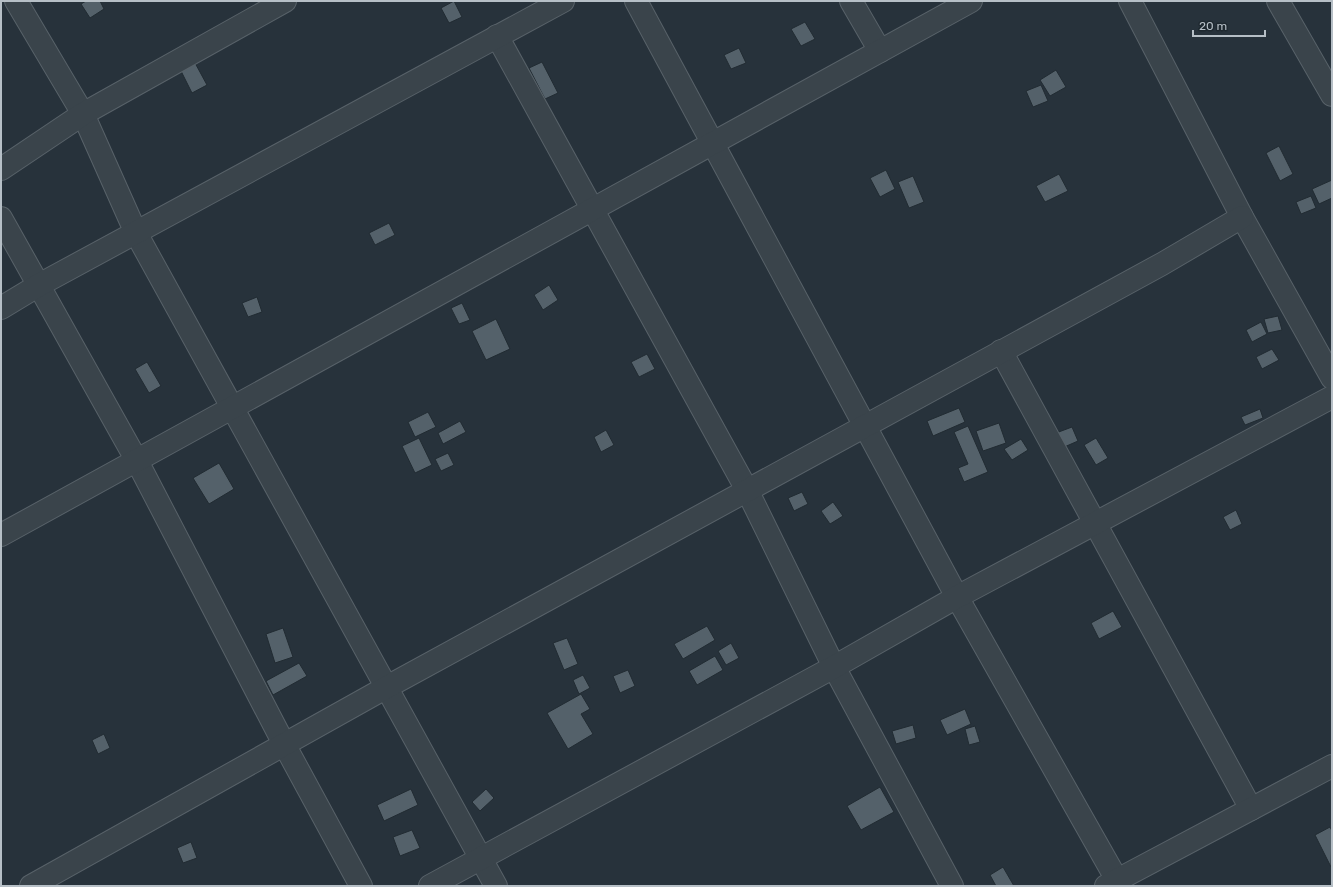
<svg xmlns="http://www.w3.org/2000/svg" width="1333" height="887" viewBox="0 0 1333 887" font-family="Rubik,sans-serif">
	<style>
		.building { fill: #54616a; stroke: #212b32 }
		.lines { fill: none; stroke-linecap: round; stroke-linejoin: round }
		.street-casing { stroke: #586269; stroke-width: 24 }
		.street { stroke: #3a444b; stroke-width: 22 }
	</style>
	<rect width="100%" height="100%" fill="#27323b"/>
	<g class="building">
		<polygon points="86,1 100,1 104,9 90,18 81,4"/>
		<polygon points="454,1 462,17 449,23 441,8"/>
		<polygon points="805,22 815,39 801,46 791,29"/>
		<polygon points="739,48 746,63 731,69 724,55"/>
		<polygon points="194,61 207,85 192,93 180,69"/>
		<polygon points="542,62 558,93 545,99 529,68"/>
		<polygon points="1056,70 1066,87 1050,96 1040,80"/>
		<polygon points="1041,85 1048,101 1033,107 1026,91"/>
		<polygon points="1279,146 1293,174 1280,181 1266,153"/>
		<polygon points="886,170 895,189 880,197 870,178"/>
		<polygon points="1059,174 1068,191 1045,202 1036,186"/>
		<polygon points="913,176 924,202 909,208 898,182"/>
		<polygon points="1332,180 1332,198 1319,204 1312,189"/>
		<polygon points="1311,196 1316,208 1301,214 1296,202"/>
		<polygon points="389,223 395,235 375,245 369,233"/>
		<polygon points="549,285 558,300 543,310 534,295"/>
		<polygon points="257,297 262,312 248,317 242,303"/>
		<polygon points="462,303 470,320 459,324 451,308"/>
		<polygon points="1278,316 1282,330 1268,333 1264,319"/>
		<polygon points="496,319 510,349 486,360 472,331"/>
		<polygon points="1261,322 1267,334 1252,342 1246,330"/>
		<polygon points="1272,349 1279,360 1262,369 1256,357"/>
		<polygon points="647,354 655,369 639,377 631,362"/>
		<polygon points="147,362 161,386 149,393 135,369"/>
		<polygon points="959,408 965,422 933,436 927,421"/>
		<polygon points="1260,409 1263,418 1245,425 1241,417"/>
		<polygon points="428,412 436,427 415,437 408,422"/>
		<polygon points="460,421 466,432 443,444 438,433"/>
		<polygon points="999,423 1006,443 983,451 976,431"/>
		<polygon points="968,426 988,472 964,482 958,468 968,464 954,432"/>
		<polygon points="1072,427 1078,441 1062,448 1056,433"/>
		<polygon points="606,430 614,445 601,452 594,437"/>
		<polygon points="419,438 432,465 415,473 402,446"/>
		<polygon points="1096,438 1108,458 1096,465 1084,445"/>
		<polygon points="1021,439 1028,450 1012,460 1004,449"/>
		<polygon points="448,453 454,465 441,471 435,459"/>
		<polygon points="219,463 234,489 209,504 193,478"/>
		<polygon points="802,492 808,504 794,511 788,498"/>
		<polygon points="833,502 843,516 830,524 821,511"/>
		<polygon points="1236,510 1242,524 1230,530 1223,517"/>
		<polygon points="1113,611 1122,627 1099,639 1091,623"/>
		<polygon points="707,626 715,640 683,659 674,644"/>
		<polygon points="283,628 293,657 275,663 266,634"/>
		<polygon points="567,638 578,664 564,670 553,643"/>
		<polygon points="731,643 739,658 726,665 718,651"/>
		<polygon points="715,656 723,670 697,685 689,671"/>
		<polygon points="299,663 307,676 273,695 266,681"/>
		<polygon points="628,670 635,686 620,693 613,676"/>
		<polygon points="583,675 590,688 579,694 573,680"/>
		<polygon points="581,694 590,709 581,714 593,734 568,749 547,713"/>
		<polygon points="965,709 971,724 947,735 940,720"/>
		<polygon points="913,725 916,738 896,744 892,731"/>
		<polygon points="975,726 980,742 969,745 965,729"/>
		<polygon points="104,734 110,748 98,754 92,740"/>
		<polygon points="880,787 894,812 861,830 847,806"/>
		<polygon points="411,789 418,805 384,821 377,805"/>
		<polygon points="486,789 494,798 480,811 472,802"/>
		<polygon points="1330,827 1332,831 1331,867 1315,835"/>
		<polygon points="412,830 420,848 400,856 393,837"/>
		<polygon points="191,842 197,858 183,863 177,848"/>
		<polygon points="1003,867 1014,886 996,886 990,875"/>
	</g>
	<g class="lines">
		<g class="street-casing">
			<g id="street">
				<polyline points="16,1 83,114 136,233 496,886"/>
				<polyline points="636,1 957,597 1117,880"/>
				<polyline points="851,1 880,51"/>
				<polyline points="1130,1 1242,217 1332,378"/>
				<polyline points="1278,1 1332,95"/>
				<polyline points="497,36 747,490 834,667 952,886"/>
				<polyline points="1,169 83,114 285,1"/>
				<polyline points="1,218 137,461 284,744 361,886"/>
				<polyline points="1,308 39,285 563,1"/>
				<polyline points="1001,351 1251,809"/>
				<polyline points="1,535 971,1"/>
				<polyline points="31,886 387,687 1162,264 1242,217"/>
				<polyline points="430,886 834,667 957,597 1332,397"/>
				<polyline points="1106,886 1332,766"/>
			</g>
		</g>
		<use href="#street" class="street"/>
	</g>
	<rect width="1333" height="887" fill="none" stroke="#b6bfc6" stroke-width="4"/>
	<path d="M1193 30v6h72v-6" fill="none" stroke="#b6bfc6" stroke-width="2"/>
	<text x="1199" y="30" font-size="12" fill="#b6bfc6" stroke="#1f2930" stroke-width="3" paint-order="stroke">20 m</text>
</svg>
